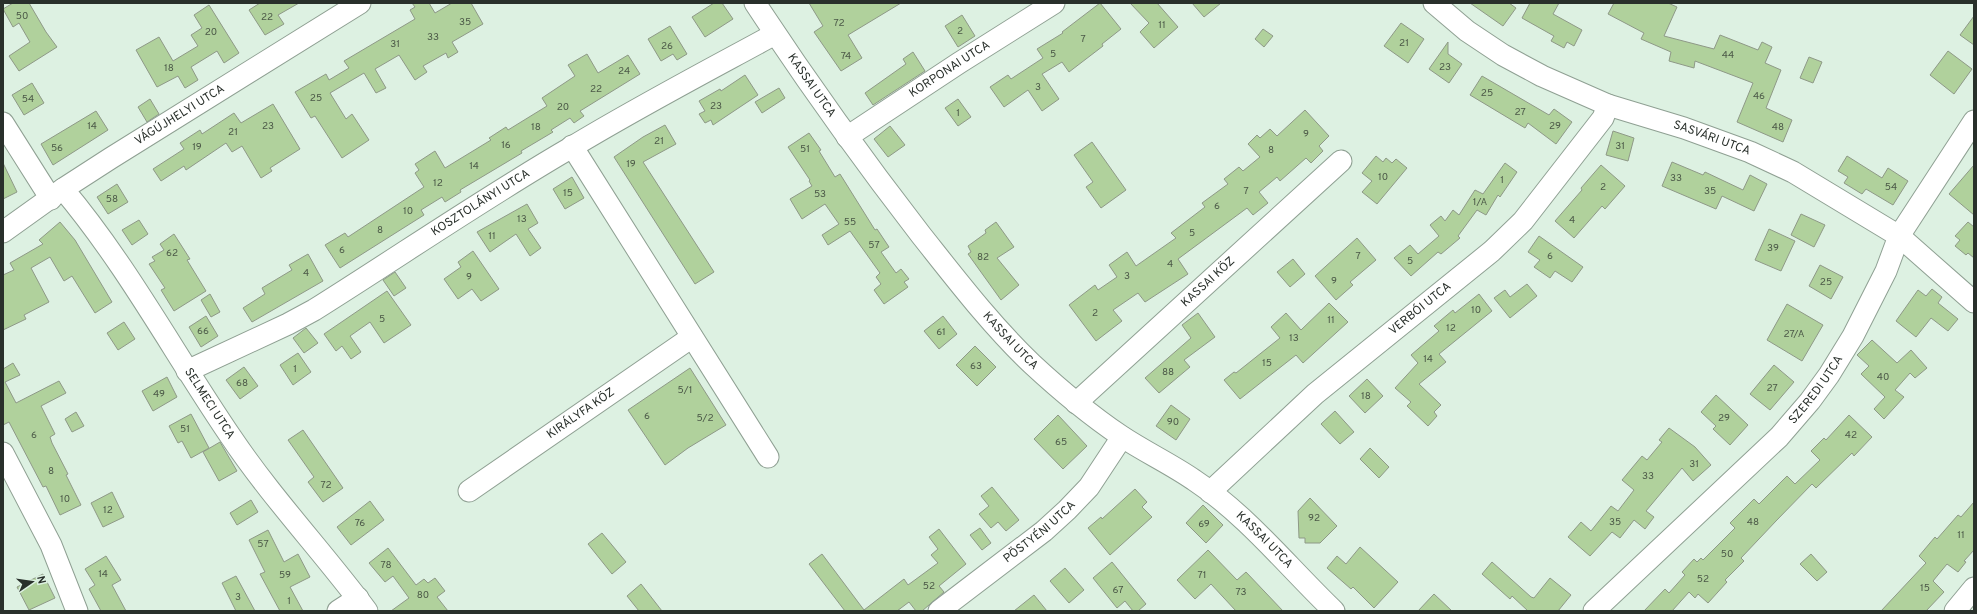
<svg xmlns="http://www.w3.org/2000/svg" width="1977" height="614" viewBox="0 0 1977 614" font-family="Overpass,sans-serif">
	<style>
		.building { fill: #b0d19c; stroke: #8e9987 }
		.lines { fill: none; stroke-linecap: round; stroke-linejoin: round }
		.minor-casing { stroke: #8fa093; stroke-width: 23 }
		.minor { stroke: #fff; stroke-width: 21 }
		.labels { text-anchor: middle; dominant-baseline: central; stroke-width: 3; stroke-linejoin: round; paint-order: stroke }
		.number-label { font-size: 10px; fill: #4b5847 }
		.street-label { font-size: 12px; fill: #29302b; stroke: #ddf1e2 }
	</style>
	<rect width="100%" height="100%" fill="#ddf1e2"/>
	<g class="building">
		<polygon points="13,3 29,3 46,32 57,47 19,71 9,56 30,42 19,23 13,27 3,9"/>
		<polygon points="260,3 299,3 278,15 284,24 265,35 249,10"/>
		<polygon points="412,3 429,3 435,13 452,3 471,3 483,24 452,42 458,52 448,58 446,53 423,66 427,72 415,80 399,55 375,69 386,88 376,93 364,73 330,93 346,119 352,114 369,140 342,158 315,116 311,118 295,92 326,74 329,80 349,68 344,61 415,19 410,10 415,7"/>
		<polygon points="714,3 722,3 733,19 705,37 692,17"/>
		<polygon points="809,3 901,3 848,35 862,58 841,71 814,32 823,26"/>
		<polygon points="1100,3 1121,29 1102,44 1103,46 1069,72 1062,62 1042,74 1059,99 1042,111 1028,90 1004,107 990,87 1008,75 1011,79 1043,58 1037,49 1063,33 1062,32"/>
		<polygon points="1130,3 1157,3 1178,27 1154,48 1140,32 1149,23"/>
		<polygon points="1192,3 1221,3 1204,17"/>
		<polygon points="1470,3 1509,3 1516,8 1503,26"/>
		<polygon points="1530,3 1559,3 1553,14 1582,30 1574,46 1567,42 1564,48 1551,41 1554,36 1522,18"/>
		<polygon points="1614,3 1668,3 1677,7 1664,36 1714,49 1720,35 1758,50 1762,42 1772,47 1765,63 1781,70 1766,108 1792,120 1783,142 1737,122 1753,83 1695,61 1694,68 1669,61 1671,52 1641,39 1644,33 1608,14"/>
		<polygon points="209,5 239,53 224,63 217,51 191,67 198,80 185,88 178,76 157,87 136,50 159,37 173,61 198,46 191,35 202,28 194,15"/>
		<polygon points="962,15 975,36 958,47 945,26"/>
		<polygon points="1974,16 1974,45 1960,35"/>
		<polygon points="1401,23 1424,39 1408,63 1384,46"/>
		<polygon points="670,26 687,54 677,60 673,54 661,61 648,39"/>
		<polygon points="1263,29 1273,36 1264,47 1255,39"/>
		<polygon points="1448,42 1448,54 1462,64 1449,83 1429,69"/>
		<polygon points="1948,51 1972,69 1954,94 1930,75"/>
		<polygon points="913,52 925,71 873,105 865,93 906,64 903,59"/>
		<polygon points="587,54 598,73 628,55 640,74 580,111 584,116 574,123 570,118 551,130 553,132 521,151 522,153 460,190 461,192 445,202 442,197 421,210 424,215 340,268 325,245 345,233 348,237 424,187 415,173 419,170 415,164 435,151 445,168 491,140 489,138 506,127 508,130 547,106 542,98 575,76 568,65"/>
		<polygon points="1809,57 1822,62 1813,83 1800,78"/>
		<polygon points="745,75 758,95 713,125 711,120 705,123 699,114 705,111 699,101 720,89 721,91"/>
		<polygon points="1482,76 1549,115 1554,109 1572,122 1556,144 1528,123 1525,128 1470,95"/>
		<polygon points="32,83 44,103 24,115 12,95"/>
		<polygon points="779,88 785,98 762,113 755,102"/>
		<polygon points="150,99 159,114 147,122 138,107"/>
		<polygon points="958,99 971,117 958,126 945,108"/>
		<polygon points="273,104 300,149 270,168 272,171 261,178 242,146 232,152 226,143 186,170 184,166 161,181 153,169 184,149 180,143 200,130 202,134 234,113 241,123"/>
		<polygon points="1305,110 1329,136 1319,146 1323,151 1311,163 1306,158 1280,181 1277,177 1259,192 1268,203 1253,215 1247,208 1178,259 1188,274 1145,302 1138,293 1113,310 1122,321 1096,341 1069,305 1095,285 1098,290 1117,277 1109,265 1127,252 1136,266 1176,238 1171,233 1205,207 1202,203 1228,184 1224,179 1239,167 1243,171 1260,157 1248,144 1257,135 1260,138 1270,129 1277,136"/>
		<polygon points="96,111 108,130 53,165 41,144"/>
		<polygon points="665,125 676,144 643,162 714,272 695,284 614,157 643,137"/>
		<polygon points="890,126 905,145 888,157 874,139"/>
		<polygon points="1613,131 1634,138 1628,161 1606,155"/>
		<polygon points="809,133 821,150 819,151 835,177 840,174 875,230 877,229 889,247 881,252 896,273 901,269 909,279 904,282 908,287 884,304 874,290 881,284 876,277 880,273 850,231 828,245 822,235 839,224 825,204 802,219 790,199 812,186 809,181 810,180 788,147"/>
		<polygon points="1092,142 1126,190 1101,208 1086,187 1093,182 1074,155"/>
		<polygon points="1376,156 1383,162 1386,158 1392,163 1396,159 1407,168 1377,204 1362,192 1372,181 1362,173"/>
		<polygon points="1847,156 1882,178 1888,168 1908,181 1893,205 1866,189 1862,194 1844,183 1848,177 1838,171"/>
		<polygon points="1672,162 1703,175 1705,172 1743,190 1750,175 1767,184 1754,211 1722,196 1716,209 1662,186"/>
		<polygon points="3,163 17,192 3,199"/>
		<polygon points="1505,163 1517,172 1500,197 1498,195 1486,215 1477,210 1458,236 1460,238 1441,254 1438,252 1411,276 1394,258 1410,245 1418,254 1439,236 1430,225 1441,216 1445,221 1453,210 1459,215 1475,190 1483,194"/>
		<polygon points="1601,165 1625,186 1605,209 1602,206 1574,238 1555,221 1582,190 1581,188"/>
		<polygon points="1974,165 1974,215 1949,194"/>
		<polygon points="572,177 584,198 565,209 553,189"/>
		<polygon points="117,184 128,202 108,214 97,197"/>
		<polygon points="527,204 538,223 528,229 541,248 530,256 516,234 490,252 477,232"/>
		<polygon points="1801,214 1825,225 1814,247 1791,235"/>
		<polygon points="139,220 148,234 132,245 122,230"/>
		<polygon points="60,222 75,240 112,302 95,313 72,276 64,281 50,257 31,268 49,302 24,315 26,319 3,330 3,275 14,270 10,263 43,244 39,240"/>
		<polygon points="996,222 1014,247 997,258 1019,285 1001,300 968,254 971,252 968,246 986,233 985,230"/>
		<polygon points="1968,222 1974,227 1974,258 1968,253 1966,255 1955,246 1960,240 1955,236"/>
		<polygon points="1769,229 1795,241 1781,271 1755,260"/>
		<polygon points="174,234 190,259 187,260 206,291 174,311 161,290 165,288 149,264 155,261 152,257 164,250 160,244"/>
		<polygon points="1539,236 1583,267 1572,282 1555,271 1550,278 1534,267 1540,260 1528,252"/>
		<polygon points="1357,238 1376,260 1350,282 1353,285 1336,300 1315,276"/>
		<polygon points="473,251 499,289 481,301 472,289 458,299 444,279 461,267 458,262"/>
		<polygon points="308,254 323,281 252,322 243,308 265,294 262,288 292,270 289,265"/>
		<polygon points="1293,259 1305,274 1290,287 1277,272"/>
		<polygon points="1820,265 1843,277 1831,299 1809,286"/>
		<polygon points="395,272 406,288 394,296 383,280"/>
		<polygon points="1527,284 1537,296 1510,318 1494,298 1505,290 1510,297"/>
		<polygon points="1932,289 1942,297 1938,303 1958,319 1948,331 1931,318 1916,337 1896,321 1918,290 1926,296"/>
		<polygon points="387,291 411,325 384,343 370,322 350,336 361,352 351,359 342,346 336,351 324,334"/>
		<polygon points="210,294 220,312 211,317 201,300"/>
		<polygon points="1479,294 1492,311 1439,354 1446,362 1419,384 1441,405 1434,412 1437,416 1428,426 1407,406 1411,402 1395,388 1418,363 1411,355 1439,331 1434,326 1453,310 1455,313"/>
		<polygon points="1329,303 1348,322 1303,363 1296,355 1240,399 1224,380 1234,372 1236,373 1280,338 1271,327 1286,313 1301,330"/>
		<polygon points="1787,304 1823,325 1802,361 1767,340"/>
		<polygon points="1198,313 1215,337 1184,360 1190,367 1159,393 1145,378 1191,338 1182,325"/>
		<polygon points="206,316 218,336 201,347 189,327"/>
		<polygon points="943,316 957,334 939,349 924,331"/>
		<polygon points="124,322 135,339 118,350 107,333"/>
		<polygon points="306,328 318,343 304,353 293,338"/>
		<polygon points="1872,340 1897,363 1911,350 1927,368 1915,378 1910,373 1895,390 1904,397 1884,419 1874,409 1885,397 1861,374 1869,366 1857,355"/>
		<polygon points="975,346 996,367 977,386 956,365"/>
		<polygon points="298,353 311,372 293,385 280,365"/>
		<polygon points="13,363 20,375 5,382 16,403 59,381 66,393 41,406 55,434 50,437 52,443 68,474 66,475 81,505 60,515 46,486 43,487 9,422 3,425 3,369"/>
		<polygon points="1774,365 1794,382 1770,410 1750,394"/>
		<polygon points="244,367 258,386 240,399 226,380"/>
		<polygon points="690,368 726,425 688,448 665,465 628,410"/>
		<polygon points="167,377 177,397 153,411 142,391"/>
		<polygon points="1367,379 1383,396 1365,413 1349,396"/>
		<polygon points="1716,395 1748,425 1730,445 1713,429 1716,426 1701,412"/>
		<polygon points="1171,405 1190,419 1176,440 1156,426"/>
		<polygon points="1335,411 1354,432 1340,444 1321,424"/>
		<polygon points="76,412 84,426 72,432 65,419"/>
		<polygon points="191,414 209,448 191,458 182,441 178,443 169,426"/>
		<polygon points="1058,415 1087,446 1063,469 1034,439"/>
		<polygon points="1849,415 1872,437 1854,456 1852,453 1816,488 1812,484 1776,521 1741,558 1744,561 1725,580 1727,582 1708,603 1698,594 1695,598 1689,592 1672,611 1644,611 1665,589 1669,593 1685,575 1682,572 1694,559 1697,562 1701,558 1703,560 1735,528 1730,523 1754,499 1759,504 1787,476 1795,484 1820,460 1811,451 1824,438 1826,440"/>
		<polygon points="1669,428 1695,447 1711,465 1693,481 1682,468 1646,511 1654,517 1645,529 1634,520 1620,538 1612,532 1590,556 1568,537 1581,522 1591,531 1611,506 1618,511 1634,490 1622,480 1642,456 1647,460 1662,442 1659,440"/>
		<polygon points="303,430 343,488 323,502 308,482 314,477 288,440"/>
		<polygon points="220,442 237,471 219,481 203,452"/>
		<polygon points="1370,448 1389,467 1379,478 1360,459"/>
		<polygon points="992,487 1019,520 1006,531 998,522 991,528 979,514 989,506 981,496"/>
		<polygon points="1135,489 1147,502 1142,507 1152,517 1110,555 1088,528 1101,517 1102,519"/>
		<polygon points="112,492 124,517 103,527 91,503"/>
		<polygon points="1310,498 1337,526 1320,543 1305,543 1305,538 1299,538 1298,511"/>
		<polygon points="251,500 258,512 237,525 230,513"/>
		<polygon points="370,501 384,520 351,545 337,527"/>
		<polygon points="1974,502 1974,550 1964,561 1966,562 1958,572 1947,564 1933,581 1944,592 1926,611 1881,611 1926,563 1919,556 1935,537 1937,539 1958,515 1961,517"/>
		<polygon points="1203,505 1223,525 1206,543 1186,523"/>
		<polygon points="980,528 991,543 982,550 970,535"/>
		<polygon points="939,529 966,564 939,586 944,592 922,611 916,611 909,602 897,611 845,611 809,564 822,554 864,610 904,579 908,585 938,563 931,555 938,549 929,537"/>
		<polygon points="268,530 284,562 298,554 310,577 290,587 303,611 280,611 260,574 265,572 249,540"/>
		<polygon points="602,533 626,562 612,574 588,544"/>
		<polygon points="1360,547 1398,582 1374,608 1353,587 1351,589 1327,568 1337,556 1346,564"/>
		<polygon points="388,548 416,585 424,579 428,583 435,578 445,591 437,597 448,611 391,611 409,598 393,576 385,582 369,563"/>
		<polygon points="1208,550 1237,580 1246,572 1283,611 1236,611 1211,584 1195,599 1177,580"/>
		<polygon points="1811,554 1827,572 1817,581 1800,564"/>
		<polygon points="106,556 121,580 112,585 126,611 101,611 89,589 95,585 85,569"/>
		<polygon points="1112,562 1146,604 1138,611 1133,611 1125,601 1117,608 1093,578"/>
		<polygon points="1492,562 1531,597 1534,598 1550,578 1571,595 1558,611 1528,611 1512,596 1510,599 1482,574"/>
		<polygon points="1065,568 1084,590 1069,603 1050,581"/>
		<polygon points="43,574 55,598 29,610 17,587"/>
		<polygon points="236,576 255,611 236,611 222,583"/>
		<polygon points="641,584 662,611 639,611 627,596"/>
		<polygon points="1434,594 1452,611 1418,611"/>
		<polygon points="1034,595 1047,611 1014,611"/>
	</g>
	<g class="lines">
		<g class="minor-casing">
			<g id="minor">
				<path id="s1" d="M755 3C807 82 863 160 921 235 956 279 991 325 1032 364 1060 390 1090 415 1121 436 1145 452 1171 464 1194 480 1247 515 1288 567 1334 611"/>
				<path id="s2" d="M1434 3 1467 31 1503 55 1542 76 1608 105 1684 128 1750 152 1793 172 1899 236 1974 302"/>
				<polyline points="3,123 51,199"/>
				<path id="s3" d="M847 137 959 63 1054 3"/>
				<polyline points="572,146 768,457"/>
				<path id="s4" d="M63 189C127 265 175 355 231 437 272 498 323 552 367 611"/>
				<path id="s5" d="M3 232 63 189 111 158 360 3"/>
				<path id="s6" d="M187 371 288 324 314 310C400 256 484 198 572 147 638 107 707 71 775 34"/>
				<path id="s7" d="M1076 403 1341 161"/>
				<polyline points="3,453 51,545 77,611"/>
				<path id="s8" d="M469 491 692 337"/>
				<path id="s9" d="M1210 492 1315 394 1492 251 1523 221 1603 118 1608 105"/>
				<polyline points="338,611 358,598"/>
				<path id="s10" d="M939 611 1044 531 1067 510 1089 487 1122 437"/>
				<path id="s11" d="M1594 611 1779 437 1810 401 1829 375 1853 336 1886 271 1899 236 1974 121"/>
				<polyline points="1955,611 1974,588"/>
			</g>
		</g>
		<use href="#minor" class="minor"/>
	</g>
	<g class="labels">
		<g class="number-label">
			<text x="22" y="16">50</text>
			<text x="267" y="17">22</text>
			<text x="465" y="22">35</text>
			<text x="839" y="23">72</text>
			<text x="1162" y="25">11</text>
			<text x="960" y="31">2</text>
			<text x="211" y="32">20</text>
			<text x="433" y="37">33</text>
			<text x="1083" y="39">7</text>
			<text x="1404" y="43">21</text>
			<text x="395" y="44">31</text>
			<text x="667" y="46">26</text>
			<text x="1053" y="54">5</text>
			<text x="1728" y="55">44</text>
			<text x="846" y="56">74</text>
			<text x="1445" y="67">23</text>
			<text x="169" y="68">18</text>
			<text x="624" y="71">24</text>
			<text x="1038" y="87">3</text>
			<text x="596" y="89">22</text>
			<text x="1487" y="93">25</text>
			<text x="1759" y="96">46</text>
			<text x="316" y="98">25</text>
			<text x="28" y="99">54</text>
			<text x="716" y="106">23</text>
			<text x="563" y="107">20</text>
			<text x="1520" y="112">27</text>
			<text x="958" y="113">1</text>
			<text x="92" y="126">14</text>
			<text x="268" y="126">23</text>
			<text x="1555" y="126">29</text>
			<text x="536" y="127">18</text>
			<text x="1778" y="127">48</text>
			<text x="233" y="132">21</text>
			<text x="1306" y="134">9</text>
			<text x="659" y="141">21</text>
			<text x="506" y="145">16</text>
			<text x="1620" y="146">31</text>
			<text x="197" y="147">19</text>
			<text x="57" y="148">56</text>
			<text x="805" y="149">51</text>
			<text x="1271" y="150">8</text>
			<text x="631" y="164">19</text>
			<text x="474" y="166">14</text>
			<text x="1383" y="177">10</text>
			<text x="1676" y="178">33</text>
			<text x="1502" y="180">1</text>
			<text x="438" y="183">12</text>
			<text x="1603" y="187">2</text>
			<text x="1891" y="187">54</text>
			<text x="1246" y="191">7</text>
			<text x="1710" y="191">35</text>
			<text x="568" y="193">15</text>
			<text x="820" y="194">53</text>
			<text x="112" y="199">58</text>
			<text x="1480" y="202">1/A</text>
			<text x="1217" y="206">6</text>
			<text x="408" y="211">10</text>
			<text x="522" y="219">13</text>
			<text x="1572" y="220">4</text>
			<text x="850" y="222">55</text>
			<text x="380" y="230">8</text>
			<text x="1192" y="233">5</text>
			<text x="492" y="236">11</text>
			<text x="874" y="245">57</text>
			<text x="1773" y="248">39</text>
			<text x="342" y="250">6</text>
			<text x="172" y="253">62</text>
			<text x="1358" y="256">7</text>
			<text x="1550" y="256">6</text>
			<text x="983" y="257">82</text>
			<text x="1410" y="261">5</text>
			<text x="1170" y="264">4</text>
			<text x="306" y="273">4</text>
			<text x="1127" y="276">3</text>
			<text x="469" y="277">9</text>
			<text x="1334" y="281">9</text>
			<text x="1826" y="282">25</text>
			<text x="1476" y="310">10</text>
			<text x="1095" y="313">2</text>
			<text x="382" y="319">5</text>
			<text x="1331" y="320">11</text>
			<text x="1451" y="328">12</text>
			<text x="203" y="331">66</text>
			<text x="941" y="332">61</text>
			<text x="1794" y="334">27/A</text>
			<text x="1294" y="338">13</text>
			<text x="1428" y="359">14</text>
			<text x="1267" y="363">15</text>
			<text x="976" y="366">63</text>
			<text x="295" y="369">1</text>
			<text x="1168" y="372">88</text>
			<text x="1883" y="377">40</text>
			<text x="242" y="383">68</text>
			<text x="1772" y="388">27</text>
			<text x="685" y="390">5/1</text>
			<text x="159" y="394">49</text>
			<text x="1366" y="396">18</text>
			<text x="647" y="416">6</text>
			<text x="705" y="418">5/2</text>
			<text x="1724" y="418">29</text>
			<text x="1173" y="422">90</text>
			<text x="185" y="429">51</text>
			<text x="34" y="435">6</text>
			<text x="1851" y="435">42</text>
			<text x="1061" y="442">65</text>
			<text x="1694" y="464">31</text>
			<text x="51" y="471">8</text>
			<text x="1648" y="476">33</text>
			<text x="326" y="485">72</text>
			<text x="65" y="499">10</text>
			<text x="108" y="510">12</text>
			<text x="1314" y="518">92</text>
			<text x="1615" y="522">35</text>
			<text x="1753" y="522">48</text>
			<text x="360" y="523">76</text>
			<text x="1204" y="524">69</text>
			<text x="1961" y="535">11</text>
			<text x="263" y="544">57</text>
			<text x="1727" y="554">50</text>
			<text x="386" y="565">78</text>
			<text x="103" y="574">14</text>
			<text x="285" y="575">59</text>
			<text x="1202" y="575">71</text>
			<text x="1703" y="579">52</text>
			<text x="929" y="586">52</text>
			<text x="1925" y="588">15</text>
			<text x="1118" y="590">67</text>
			<text x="1241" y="592">73</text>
			<text x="423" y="595">80</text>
			<text x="238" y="597">3</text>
			<text x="289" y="601">1</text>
		</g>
		<g class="street-label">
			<text stroke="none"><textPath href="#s3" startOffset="123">KORPONAI UTCA</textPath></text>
			<text stroke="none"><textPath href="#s1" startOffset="100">KASSAI UTCA</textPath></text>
			<text stroke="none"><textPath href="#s5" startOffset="212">VÁGÚJHELYI UTCA</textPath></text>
			<text stroke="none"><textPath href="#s2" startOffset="312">SASVÁRI UTCA</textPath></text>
			<text stroke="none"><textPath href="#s6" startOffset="339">KOSZTOLÁNYI UTCA</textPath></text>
			<text stroke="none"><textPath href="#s7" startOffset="179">KASSAI KÖZ</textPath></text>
			<text stroke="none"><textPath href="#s9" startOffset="279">VERBÓI UTCA</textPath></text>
			<text stroke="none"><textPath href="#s1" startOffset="424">KASSAI UTCA</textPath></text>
			<text stroke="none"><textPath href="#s11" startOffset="314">SZEREDI UTCA</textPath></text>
			<text stroke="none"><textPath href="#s4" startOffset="260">SELMECI UTCA</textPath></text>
			<text stroke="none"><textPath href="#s8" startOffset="136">KIRÁLYFA KÖZ</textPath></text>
			<text stroke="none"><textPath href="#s10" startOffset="128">PÖSTYÉNI UTCA</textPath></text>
			<text stroke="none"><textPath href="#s1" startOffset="748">KASSAI UTCA</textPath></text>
		</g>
	</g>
	<rect width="1977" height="614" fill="none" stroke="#29302b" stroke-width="8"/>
	<g transform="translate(32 582) rotate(77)" stroke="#ddf1e2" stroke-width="3" paint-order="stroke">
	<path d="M0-3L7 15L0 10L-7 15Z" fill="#29302b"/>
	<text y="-6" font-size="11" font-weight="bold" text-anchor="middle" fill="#29302b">N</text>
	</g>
</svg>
